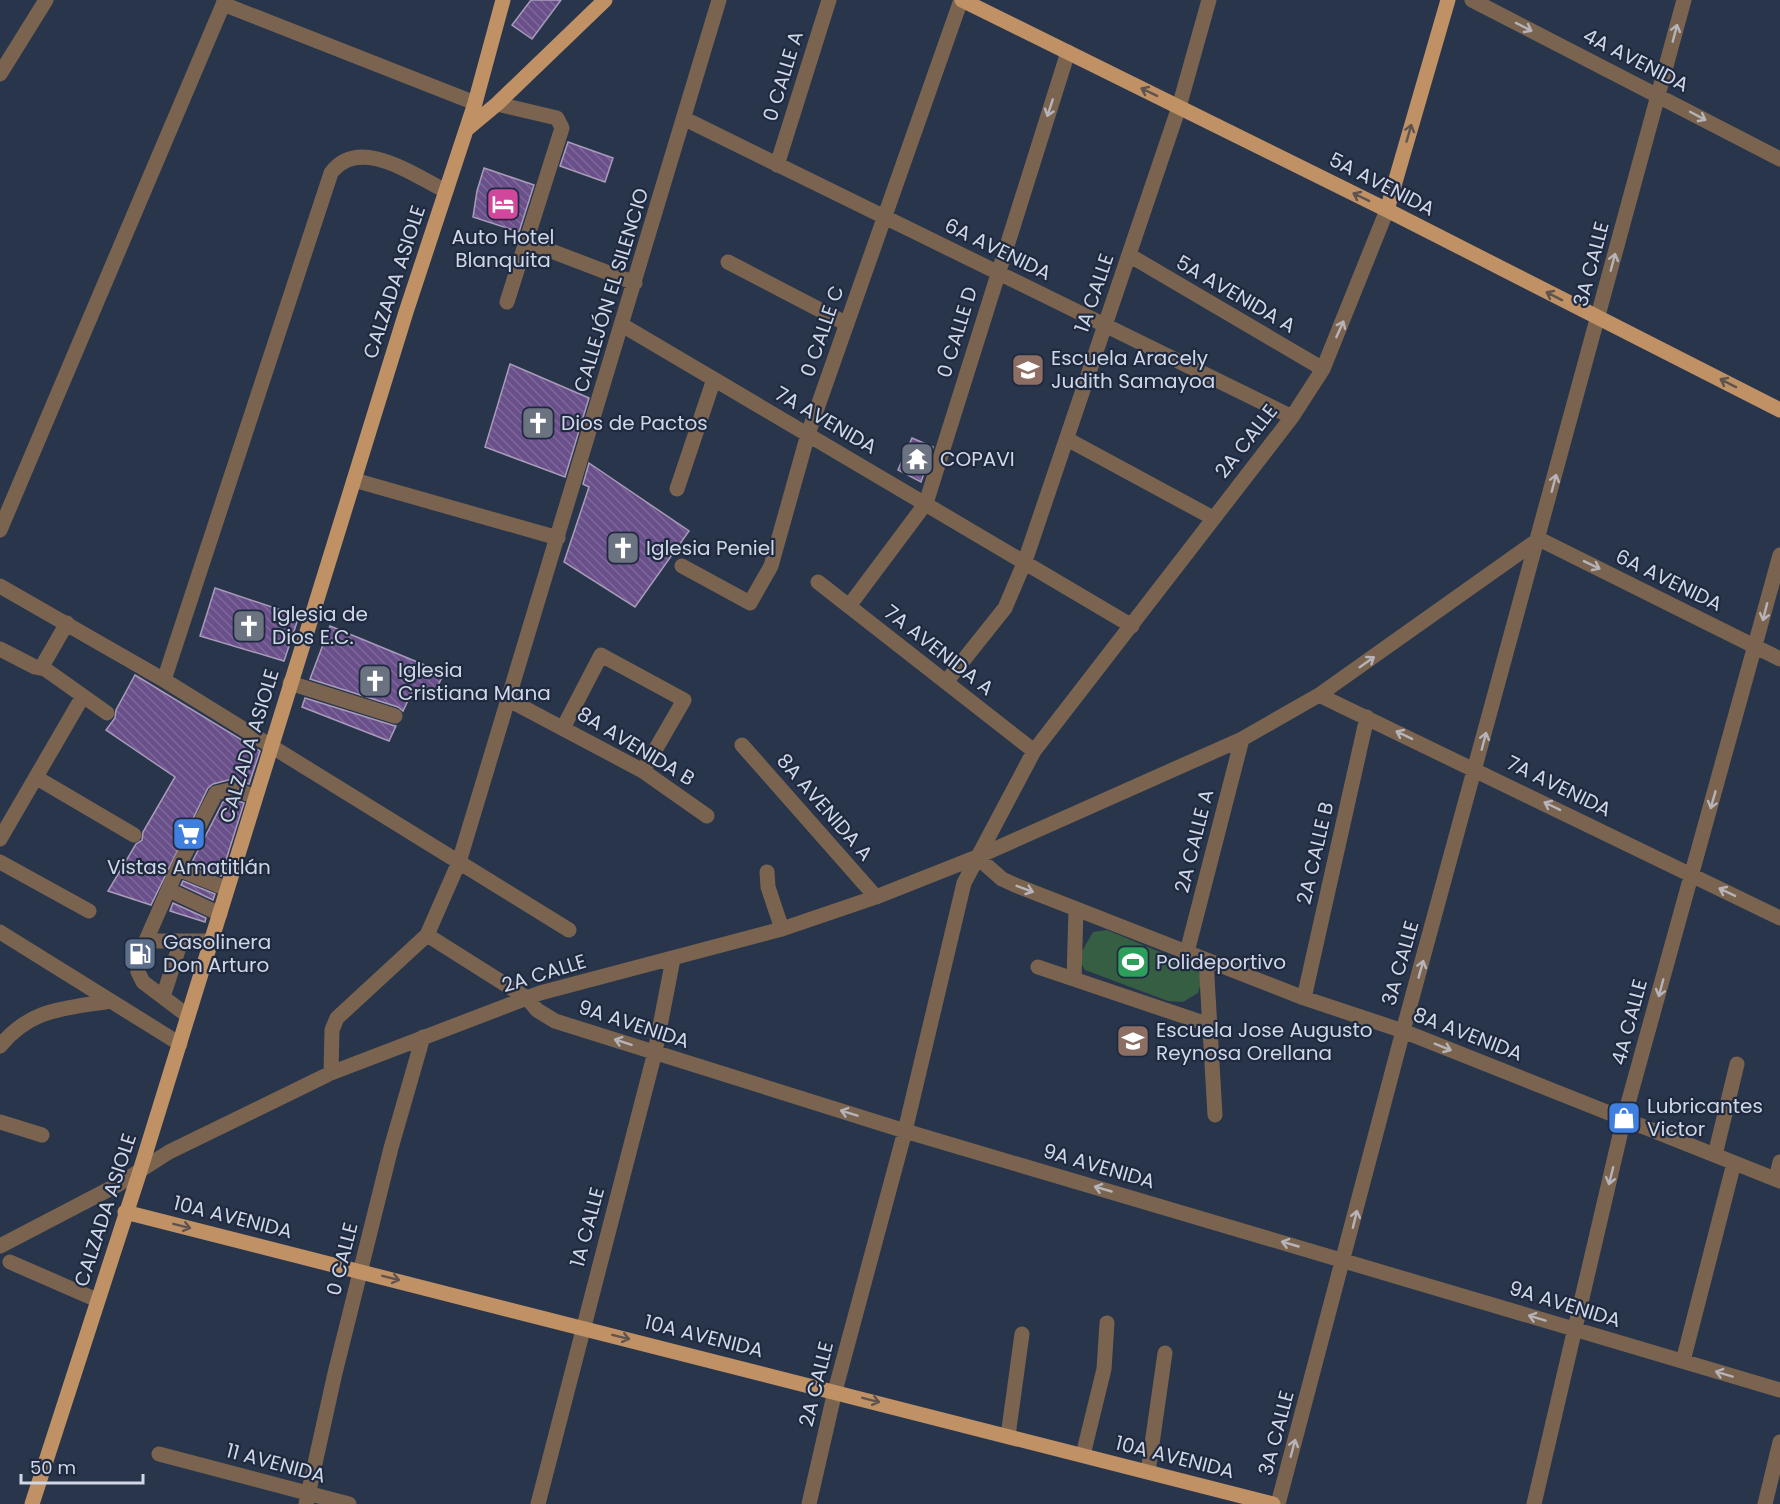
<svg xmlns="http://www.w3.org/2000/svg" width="1780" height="1504" font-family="Poppins,sans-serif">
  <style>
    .pitch { fill: #365e43 }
    .building { fill: url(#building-back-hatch); stroke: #a89cb9; stroke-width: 1.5 }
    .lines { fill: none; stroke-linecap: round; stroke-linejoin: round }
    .minor { stroke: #7a644f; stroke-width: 15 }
    .major { stroke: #bf9165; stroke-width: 15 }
    .oneway { stroke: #b6b4b9 }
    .oneway2 { stroke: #5f534f }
    .labels { text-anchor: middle; stroke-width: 4.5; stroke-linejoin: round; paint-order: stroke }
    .street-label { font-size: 20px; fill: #d0d7e6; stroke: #1f2a40 }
    .poi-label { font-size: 20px; fill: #d0d7e6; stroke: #1f2a40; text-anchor: start }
  </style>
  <defs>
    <pattern id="building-back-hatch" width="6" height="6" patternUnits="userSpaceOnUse" patternTransform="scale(1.5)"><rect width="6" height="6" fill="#6a508a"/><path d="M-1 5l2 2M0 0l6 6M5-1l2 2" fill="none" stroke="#7e689a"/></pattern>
  </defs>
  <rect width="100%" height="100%" fill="#29354b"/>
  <path class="pitch" d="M1107,930L1196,967L1202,979L1198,993L1183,1002L1168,1001L1085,970L1078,958L1093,932Z"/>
  <path class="building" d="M531,0H561L532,39L512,25Z
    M568,142L613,158L605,182L560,166Z
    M484,168L534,185L519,232L473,217L477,191Z
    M510,364L589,398L565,477L485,447Z
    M912,438L933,447L921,482L898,470Z
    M589,463L689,531L635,607L564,562L589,487L583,484Z
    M215,588L299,616L284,661L200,636Z
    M330,626L444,673L432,698L413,690L403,711L398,707L310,679Z
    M135,675L260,751L249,784L232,779L213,784L208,788L151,905L108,891L136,844L142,840L143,832L175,777L106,730L115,718L116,710Z
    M305,698L392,725L396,726L389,741L302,707Z
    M233,799L244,803L221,876L191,864L223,802Z
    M183,881L215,894L213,900L181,885Z
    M173,903L206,918L205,922L170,911Z"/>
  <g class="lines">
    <path class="minor" d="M1472,0L1780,159
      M223,4L475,103
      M0,74L46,0
      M497,104L557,118L562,128L507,302
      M685,119L1292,417
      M777,165L829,0
      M525,241L635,283
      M1129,255L1323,369
      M728,262L847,324
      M622,325L1132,626
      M1067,439L1213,518
      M354,480L558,538
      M677,489L714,379
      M0,530L225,0
      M1539,539L1780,659
      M682,566L750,603L771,566L808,434L961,0
      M818,582L1034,751
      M0,586L164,680L569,930
      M849,606L926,503L1068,52
      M67,623L44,663L45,669L107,713
      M0,649L35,667L45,669
      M164,680L331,173C359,135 413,175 446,191
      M946,682L1005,608L1025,561L1179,107L1209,0
      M290,683L395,716
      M1319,695L1780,918
      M509,700L643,771L707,816
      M563,728L601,655L684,700L643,771
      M742,745L876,897
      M37,778L134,835
      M0,839L83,696
      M977,857L1002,879L1015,885L1304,998L1403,1031L1780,1181
      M0,862L89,911
      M178,869L227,889
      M767,872L768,887L782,929
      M169,890L220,914
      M0,932L180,1044
      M427,935L527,998L537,1010L555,1021L905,1131L1780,1390
      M144,945L180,863L216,793L234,789L255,797
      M1187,952L1242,739
      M1206,960L1215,1115
      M1038,967L1210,1025
      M1074,979L1076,909
      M163,997L181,941
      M1304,998L1367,717
      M188,1016L143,982L138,972L141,949L149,941H211
      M0,1046C31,1008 64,1009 110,1001
      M331,1073L332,1030L337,1018L427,935L459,862L719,0
      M0,1122L42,1135
      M1715,1155L1737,1064
      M1776,1179L1780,1162
      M0,1246L119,1184L169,1152L331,1073L540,993L782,929L876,897L977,857L1242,739L1319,695L1539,539
      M10,1262L97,1300
      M1683,1361L1734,1163
      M1008,1436L1022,1334
      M159,1454L349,1504
      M1083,1455L1104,1369L1107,1323
      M1148,1472L1165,1353
      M306,1504L335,1373L391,1148L423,1037
      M538,1504L655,1052L673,959
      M809,1504L835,1391L905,1131L964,883L1034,751L1292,417L1323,369L1387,210
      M1278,1504L1403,1031L1684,0
      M1534,1504L1624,1118L1780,555
      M1765,1504L1780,1442"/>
    <path class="major" d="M962,0L1387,210L1780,410
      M467,129L497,104L605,0
      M1387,210L1448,0
      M125,1212L1273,1504
      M32,1504L140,1171L406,312L475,103L503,0"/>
  </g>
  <defs><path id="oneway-shaft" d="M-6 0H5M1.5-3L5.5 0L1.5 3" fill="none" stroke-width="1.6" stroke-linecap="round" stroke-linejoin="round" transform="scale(1.5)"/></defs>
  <g class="oneway">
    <use href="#oneway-shaft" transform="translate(1524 27) rotate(27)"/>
    <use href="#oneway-shaft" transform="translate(1675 33) rotate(-75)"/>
    <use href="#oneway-shaft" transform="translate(1050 108) rotate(108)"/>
    <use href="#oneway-shaft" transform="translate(1698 116) rotate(28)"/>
    <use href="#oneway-shaft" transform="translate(1613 262) rotate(-75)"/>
    <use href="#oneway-shaft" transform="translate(1340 329) rotate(-66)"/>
    <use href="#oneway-shaft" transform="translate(1554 483) rotate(-75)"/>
    <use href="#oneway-shaft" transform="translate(1592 565) rotate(26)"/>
    <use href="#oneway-shaft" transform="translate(1765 612) rotate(104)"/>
    <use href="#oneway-shaft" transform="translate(1367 662) rotate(-35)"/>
    <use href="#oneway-shaft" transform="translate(1404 735) rotate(-154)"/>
    <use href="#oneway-shaft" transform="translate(1484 741) rotate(-75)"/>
    <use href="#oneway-shaft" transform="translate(1713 800) rotate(106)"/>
    <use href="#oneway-shaft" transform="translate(1552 806) rotate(-154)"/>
    <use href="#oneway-shaft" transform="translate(1025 889) rotate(21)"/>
    <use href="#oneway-shaft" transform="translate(1727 892) rotate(-154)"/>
    <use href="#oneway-shaft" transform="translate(1421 969) rotate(-74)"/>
    <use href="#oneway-shaft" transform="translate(1661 988) rotate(105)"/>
    <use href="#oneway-shaft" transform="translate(623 1042) rotate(-162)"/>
    <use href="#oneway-shaft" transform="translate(1443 1047) rotate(22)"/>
    <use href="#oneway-shaft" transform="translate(849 1113) rotate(-163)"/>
    <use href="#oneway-shaft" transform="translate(1611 1176) rotate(104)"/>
    <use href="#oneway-shaft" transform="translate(1103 1189) rotate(-164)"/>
    <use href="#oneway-shaft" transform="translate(1355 1219) rotate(-76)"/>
    <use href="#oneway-shaft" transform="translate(1290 1244) rotate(-164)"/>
    <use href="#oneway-shaft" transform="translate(1537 1318) rotate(-163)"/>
    <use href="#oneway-shaft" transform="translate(1724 1374) rotate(-163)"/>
    <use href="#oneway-shaft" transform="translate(1293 1448) rotate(-75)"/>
  </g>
  <g class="oneway2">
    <use href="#oneway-shaft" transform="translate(1149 92) rotate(-154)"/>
    <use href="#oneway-shaft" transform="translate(1409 133) rotate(-74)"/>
    <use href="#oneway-shaft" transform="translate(1361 197) rotate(-154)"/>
    <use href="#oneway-shaft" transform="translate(1554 296) rotate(-153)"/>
    <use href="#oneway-shaft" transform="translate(1728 383) rotate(-153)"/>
    <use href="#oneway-shaft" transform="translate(182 1226) rotate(14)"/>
    <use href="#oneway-shaft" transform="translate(391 1278) rotate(14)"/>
    <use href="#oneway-shaft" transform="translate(621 1337) rotate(14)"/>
    <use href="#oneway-shaft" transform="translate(871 1400) rotate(14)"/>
  </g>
  <defs>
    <symbol id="hotel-square" viewBox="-11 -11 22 22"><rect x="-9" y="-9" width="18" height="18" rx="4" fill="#d1479c" stroke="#1f2a40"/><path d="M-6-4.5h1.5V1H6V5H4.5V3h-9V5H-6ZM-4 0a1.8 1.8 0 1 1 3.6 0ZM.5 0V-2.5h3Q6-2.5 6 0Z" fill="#fff"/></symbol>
    <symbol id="school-square" viewBox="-11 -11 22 22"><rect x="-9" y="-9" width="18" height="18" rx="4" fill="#8d6e63" stroke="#1f2a40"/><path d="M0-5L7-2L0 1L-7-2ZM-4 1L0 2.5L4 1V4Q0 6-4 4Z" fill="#fff"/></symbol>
    <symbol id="church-square" viewBox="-11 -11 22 22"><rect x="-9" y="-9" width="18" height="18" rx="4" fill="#6b7280" stroke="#1f2a40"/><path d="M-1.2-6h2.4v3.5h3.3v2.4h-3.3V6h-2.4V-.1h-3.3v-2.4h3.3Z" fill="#fff"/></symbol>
    <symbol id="temple-square" viewBox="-11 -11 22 22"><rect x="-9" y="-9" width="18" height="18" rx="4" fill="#6b7280" stroke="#1f2a40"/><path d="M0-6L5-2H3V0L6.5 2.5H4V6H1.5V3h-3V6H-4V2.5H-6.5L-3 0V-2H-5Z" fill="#fff"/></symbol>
    <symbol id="supermarket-square" viewBox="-11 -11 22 22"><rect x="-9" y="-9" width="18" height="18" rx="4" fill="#3f7fe0" stroke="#1f2a40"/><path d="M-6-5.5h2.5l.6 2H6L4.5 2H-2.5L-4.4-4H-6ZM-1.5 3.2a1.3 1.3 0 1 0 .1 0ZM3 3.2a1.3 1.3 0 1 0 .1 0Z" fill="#fff"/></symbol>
    <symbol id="fuel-square" viewBox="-11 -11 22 22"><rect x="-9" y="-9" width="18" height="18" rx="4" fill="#5c6f8a" stroke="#1f2a40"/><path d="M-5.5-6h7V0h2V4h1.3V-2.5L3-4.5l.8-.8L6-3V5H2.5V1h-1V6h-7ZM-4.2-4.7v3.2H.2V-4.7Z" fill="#fff"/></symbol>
    <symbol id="stadium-square" viewBox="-11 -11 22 22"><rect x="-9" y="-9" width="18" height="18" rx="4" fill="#2e9e5b" stroke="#1f2a40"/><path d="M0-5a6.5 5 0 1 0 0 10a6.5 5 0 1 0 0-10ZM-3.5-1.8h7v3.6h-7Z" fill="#fff"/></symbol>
    <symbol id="shop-square" viewBox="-11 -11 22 22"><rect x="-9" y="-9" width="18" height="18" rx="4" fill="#3f7fe0" stroke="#1f2a40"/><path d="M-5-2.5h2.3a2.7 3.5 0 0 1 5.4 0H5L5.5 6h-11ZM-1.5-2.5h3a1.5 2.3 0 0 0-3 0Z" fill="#fff"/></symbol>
  </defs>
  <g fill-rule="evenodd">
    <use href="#hotel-square" x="484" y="185" width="38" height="38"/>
    <use href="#school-square" x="1009" y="351" width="38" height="38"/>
    <use href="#church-square" x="519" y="404" width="38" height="38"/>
    <use href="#temple-square" x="898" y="440" width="38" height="38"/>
    <use href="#church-square" x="604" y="529" width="38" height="38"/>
    <use href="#church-square" x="230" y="607" width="38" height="38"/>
    <use href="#church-square" x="356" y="662" width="38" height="38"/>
    <use href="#supermarket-square" x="170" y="815" width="38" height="38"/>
    <use href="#fuel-square" x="121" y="935" width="38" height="38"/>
    <use href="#stadium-square" x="1114" y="943" width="38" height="38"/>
    <use href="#school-square" x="1114" y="1022" width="38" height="38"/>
    <use href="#shop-square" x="1605" y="1099" width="38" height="38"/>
  </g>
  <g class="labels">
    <g class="street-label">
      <text transform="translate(1636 60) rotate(27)" y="7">4A AVENIDA</text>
      <text transform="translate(783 76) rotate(-73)" y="7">0 CALLE A</text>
      <text transform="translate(1382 184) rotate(27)" y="7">5A AVENIDA</text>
      <text transform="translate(998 249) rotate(26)" y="7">6A AVENIDA</text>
      <text transform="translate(1591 264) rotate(-75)" y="7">3A CALLE</text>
      <text transform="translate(394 282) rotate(-72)" y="7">CALZADA ASIOLE</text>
      <text transform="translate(611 290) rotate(-73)" y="7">CALLEJÓN EL SILENCIO</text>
      <text transform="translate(1094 293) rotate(-71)" y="7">1A CALLE</text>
      <text transform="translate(1236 294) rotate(30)" y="7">5A AVENIDA A</text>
      <text transform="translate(822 331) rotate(-71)" y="7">0 CALLE C</text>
      <text transform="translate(957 332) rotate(-73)" y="7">0 CALLE D</text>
      <text transform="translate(826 420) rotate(30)" y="7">7A AVENIDA</text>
      <text transform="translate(1246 441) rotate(-52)" y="7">2A CALLE</text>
      <text transform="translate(1669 580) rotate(26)" y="7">6A AVENIDA</text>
      <text transform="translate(939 650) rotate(38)" y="7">7A AVENIDA A</text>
      <text transform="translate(249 746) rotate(-73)" y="7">CALZADA ASIOLE</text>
      <text transform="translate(636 746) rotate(31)" y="7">8A AVENIDA B</text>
      <text transform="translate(1559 786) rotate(26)" y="7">7A AVENIDA</text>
      <text transform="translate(825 807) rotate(49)" y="7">8A AVENIDA A</text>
      <text transform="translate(1194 841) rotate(-76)" y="7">2A CALLE A</text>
      <text transform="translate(1315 853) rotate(-77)" y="7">2A CALLE B</text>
      <text transform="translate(1400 963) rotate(-74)" y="7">3A CALLE</text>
      <text transform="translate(544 973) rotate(-17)" y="7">2A CALLE</text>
      <text transform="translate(1629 1022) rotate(-75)" y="7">4A CALLE</text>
      <text transform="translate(634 1024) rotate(18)" y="7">9A AVENIDA</text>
      <text transform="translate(1468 1034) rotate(21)" y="7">8A AVENIDA</text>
      <text transform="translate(1099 1166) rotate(16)" y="7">9A AVENIDA</text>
      <text transform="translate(105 1210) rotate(-72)" y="7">CALZADA ASIOLE</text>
      <text transform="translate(233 1217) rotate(14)" y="7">10A AVENIDA</text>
      <text transform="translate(587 1227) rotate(-75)" y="7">1A CALLE</text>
      <text transform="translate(342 1259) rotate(-76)" y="7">0 CALLE</text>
      <text transform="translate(1565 1304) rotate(17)" y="7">9A AVENIDA</text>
      <text transform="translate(704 1336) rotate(14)" y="7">10A AVENIDA</text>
      <text transform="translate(816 1384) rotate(-76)" y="7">2A CALLE</text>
      <text transform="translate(1276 1433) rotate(-75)" y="7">3A CALLE</text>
      <text transform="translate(1175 1457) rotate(14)" y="7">10A AVENIDA</text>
      <text transform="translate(276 1463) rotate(15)" y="7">11 AVENIDA</text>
    </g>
    <g class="poi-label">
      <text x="503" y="244" text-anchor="middle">Auto Hotel<tspan x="503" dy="23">Blanquita</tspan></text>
      <text x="1051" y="365">Escuela Aracely<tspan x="1051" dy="23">Judith Samayoa</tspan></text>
      <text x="561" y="430">Dios de Pactos</text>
      <text x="940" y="466">COPAVI</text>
      <text x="646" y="555">Iglesia Peniel</text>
      <text x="272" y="621">Iglesia de<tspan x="272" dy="23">Dios E.C.</tspan></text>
      <text x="398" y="677">Iglesia<tspan x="398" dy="23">Cristiana Mana</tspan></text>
      <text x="189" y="874" text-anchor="middle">Vistas Amatitlán</text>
      <text x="163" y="949">Gasolinera<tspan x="163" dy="23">Don Arturo</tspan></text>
      <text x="1156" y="969">Polideportivo</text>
      <text x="1156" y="1037">Escuela Jose Augusto<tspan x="1156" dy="23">Reynosa Orellana</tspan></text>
      <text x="1647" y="1113">Lubricantes<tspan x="1647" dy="23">Victor</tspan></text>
    </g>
  </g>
  <path d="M21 1474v9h122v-9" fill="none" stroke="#d0d7e6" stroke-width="3"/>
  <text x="30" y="1474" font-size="18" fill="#d0d7e6" stroke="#1f2a40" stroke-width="4.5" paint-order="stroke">50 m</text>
</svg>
